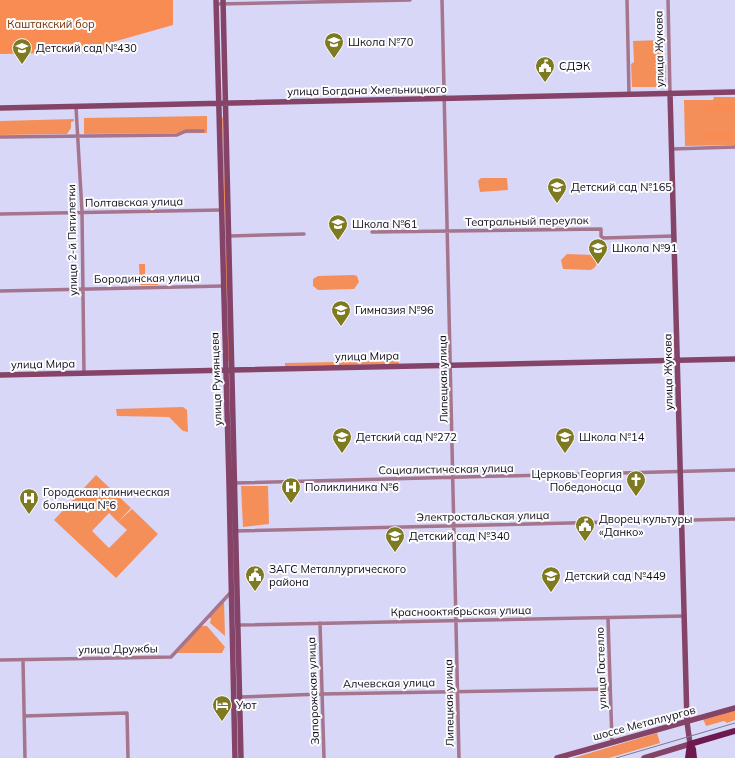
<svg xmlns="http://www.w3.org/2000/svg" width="735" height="758" font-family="Mulish,sans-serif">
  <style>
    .green { fill: #f58f59 }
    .forest { fill: #f98c52 }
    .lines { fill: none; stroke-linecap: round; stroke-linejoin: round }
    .street { stroke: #a4758d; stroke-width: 3.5 }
    .secondary { stroke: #854368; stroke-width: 5.5 }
    .primary { stroke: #6d1a4e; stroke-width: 6 }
    .tram { stroke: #7a7892; stroke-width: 1 }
    .labels { text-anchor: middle; stroke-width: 4; stroke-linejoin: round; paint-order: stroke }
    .park-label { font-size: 11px; fill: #753103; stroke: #fcfcfc }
    .poi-label { font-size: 11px; fill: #0c0a1c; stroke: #fcfcfc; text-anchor: start }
    .street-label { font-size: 11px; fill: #0c0a1c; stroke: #fcfcfc }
  </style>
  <rect width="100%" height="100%" fill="#d8d7f8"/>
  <path class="green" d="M662,40L663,60L666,63V87H632L631,64L634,62L633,41Z
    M714,97H735V145L685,146L684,100H713Z
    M207,116V133L84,134V118Z
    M223,117L230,361H228L222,118Z
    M74,119V121L71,122V128L67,134L0,135V121Z
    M481,178H507L508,190L480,192L478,181Z
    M567,254L594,255C598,261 598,268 590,270L563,269L561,260Z
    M354,275L357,276L359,282L354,289L318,290L313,286V279L318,276Z
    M398,360L399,364L339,365V362Z
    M336,362V365L285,366V363Z
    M183,407L187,410L188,432L183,431L169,417L117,416L116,409Z
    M96,475L131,508L118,522L109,513L92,531L109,548L127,530L118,522L132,509L158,534L116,578L54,520Z
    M241,486H268L269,524L243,527Z
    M224,601L225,636L210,623L211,619L209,616Z
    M200,626H207L225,647L222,653H177Z
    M735,709V720L727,723L724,721L706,726L703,719Z
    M657,733L660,743L609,758H573Z"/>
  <path class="forest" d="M0,0H173V25L113,42L110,52L0,54Z
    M735,104V111H704V105Z
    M704,133H735V139H704Z
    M139,264H145V279L159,281L158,285H140Z"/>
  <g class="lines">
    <path class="street" d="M442,0L459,758
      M627,0L629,94
      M668,0L670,93
      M216,4L410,0
      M76,107L82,212L84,373
      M0,137L177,135L186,131H203
      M672,149L735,147
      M0,214L221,210
      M372,232L601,229V236L603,238L674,236
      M229,236L304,234
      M0,291L223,286
      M234,483L735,470
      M234,531L735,519
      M608,618L612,742
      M320,623L324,758
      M238,625L685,616
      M0,660L171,657L232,591
      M23,660L25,758
      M239,697L322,694L610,689
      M24,716L127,713L128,758"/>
    <path class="secondary" d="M216,0L229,483L235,758
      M223,0L241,758
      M0,108L735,92
      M0,375L735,359
      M557,758L735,708
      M644,758L690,744L687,722L670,93"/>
    <path class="primary" d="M690,744L735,731
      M690,744L693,749L694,758
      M688,758L690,744"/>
    <path class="tram" d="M616,758L735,723"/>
  </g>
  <defs>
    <symbol id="school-pin" viewBox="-11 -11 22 30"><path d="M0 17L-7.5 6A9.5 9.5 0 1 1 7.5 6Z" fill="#7e7a21" stroke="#fcfcfc"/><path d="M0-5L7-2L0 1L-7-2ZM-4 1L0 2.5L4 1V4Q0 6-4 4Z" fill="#fff"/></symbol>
    <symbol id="civic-pin" viewBox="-11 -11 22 30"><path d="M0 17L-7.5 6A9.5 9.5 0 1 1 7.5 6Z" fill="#7e7a21" stroke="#fcfcfc"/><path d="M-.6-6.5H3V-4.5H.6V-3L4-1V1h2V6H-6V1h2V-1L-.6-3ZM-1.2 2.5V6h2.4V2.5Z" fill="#fff"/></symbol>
    <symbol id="church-pin" viewBox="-11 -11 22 30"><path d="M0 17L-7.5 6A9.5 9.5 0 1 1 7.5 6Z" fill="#7e7a21" stroke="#fcfcfc"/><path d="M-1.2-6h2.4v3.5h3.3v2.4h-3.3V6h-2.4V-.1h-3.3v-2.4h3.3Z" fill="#fff"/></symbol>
    <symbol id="hospital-pin" viewBox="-11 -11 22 30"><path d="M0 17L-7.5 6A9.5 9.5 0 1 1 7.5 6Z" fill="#7e7a21" stroke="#fcfcfc"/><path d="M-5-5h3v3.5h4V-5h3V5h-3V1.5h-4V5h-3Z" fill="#fff"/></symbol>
    <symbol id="hotel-pin" viewBox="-11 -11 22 30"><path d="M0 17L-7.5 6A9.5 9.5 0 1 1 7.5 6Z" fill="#7e7a21" stroke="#fcfcfc"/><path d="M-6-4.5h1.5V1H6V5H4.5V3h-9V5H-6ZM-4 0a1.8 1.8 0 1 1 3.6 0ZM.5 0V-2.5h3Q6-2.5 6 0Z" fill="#fff"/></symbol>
  </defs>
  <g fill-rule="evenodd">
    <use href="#school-pin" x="323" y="31" width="22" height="30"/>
    <use href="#school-pin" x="11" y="37" width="22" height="30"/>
    <use href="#civic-pin" x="534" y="55" width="22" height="30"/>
    <use href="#school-pin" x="546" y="176" width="22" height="30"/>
    <use href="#school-pin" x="327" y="213" width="22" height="30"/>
    <use href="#school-pin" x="587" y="237" width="22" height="30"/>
    <use href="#school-pin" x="330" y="299" width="22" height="30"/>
    <use href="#school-pin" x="331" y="426" width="22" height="30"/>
    <use href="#school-pin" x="554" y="426" width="22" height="30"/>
    <use href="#church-pin" x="625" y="469" width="22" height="30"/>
    <use href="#hospital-pin" x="280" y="476" width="22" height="30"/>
    <use href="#hospital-pin" x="18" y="487" width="22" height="30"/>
    <use href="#civic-pin" x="574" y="514" width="22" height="30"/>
    <use href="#school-pin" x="384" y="525" width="22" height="30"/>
    <use href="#civic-pin" x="244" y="564" width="22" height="30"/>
    <use href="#school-pin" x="540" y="565" width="22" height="30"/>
    <use href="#hotel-pin" x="211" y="694" width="22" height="30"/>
  </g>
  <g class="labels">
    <g class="park-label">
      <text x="51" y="28">Каштакский бор</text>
    </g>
    <g class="poi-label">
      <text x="348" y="46">Школа №70</text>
      <text x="36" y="52">Детский сад №430</text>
      <text x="559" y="70">СДЭК</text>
      <text x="571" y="191">Детский сад №165</text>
      <text x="352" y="228">Школа №61</text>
      <text x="612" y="252">Школа №91</text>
      <text x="355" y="314">Гимназия №96</text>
      <text x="356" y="441">Детский сад №272</text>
      <text x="579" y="441">Школа №14</text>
      <text x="622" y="478" text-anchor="end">Церковь Георгия<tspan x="622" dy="13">Победоносца</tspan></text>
      <text x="305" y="491">Поликлиника №6</text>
      <text x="43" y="496">Городская клиническая<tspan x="43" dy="13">больница №6</tspan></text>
      <text x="599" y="523">Дворец культуры<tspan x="599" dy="13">«Данко»</tspan></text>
      <text x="409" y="540">Детский сад №340</text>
      <text x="269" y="573">ЗАГС Металлургического<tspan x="269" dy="13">района</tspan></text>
      <text x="565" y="580">Детский сад №449</text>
      <text x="236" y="709">Уют</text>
    </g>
    <g class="street-label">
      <text transform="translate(659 49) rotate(-91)" y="4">улица Жукова</text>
      <text transform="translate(367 90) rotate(-1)" y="4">улица Богдана Хмельницкого</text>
      <text transform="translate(134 202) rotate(-1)" y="4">Полтавская улица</text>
      <text transform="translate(527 221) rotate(-1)" y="4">Театральный переулок</text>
      <text transform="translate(72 240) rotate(-91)" y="4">улица 2-й Пятилетки</text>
      <text transform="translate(147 278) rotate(-1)" y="4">Бородинская улица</text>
      <text transform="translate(367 356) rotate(-1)" y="4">улица Мира</text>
      <text transform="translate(43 364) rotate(-1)" y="4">улица Мира</text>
      <text transform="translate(668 372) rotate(-91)" y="4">улица Жукова</text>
      <text transform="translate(216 379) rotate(-92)" y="4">улица Румянцева</text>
      <text transform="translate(443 379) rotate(-91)" y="4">Липецкая улица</text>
      <text transform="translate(446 469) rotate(-1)" y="4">Социалистическая улица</text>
      <text transform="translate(483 516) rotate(-1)" y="4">Электростальская улица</text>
      <text transform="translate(461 611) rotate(-1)" y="4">Краснооктябрьская улица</text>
      <text transform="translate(118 649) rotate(-1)" y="4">улица Дружбы</text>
      <text transform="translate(601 668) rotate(-92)" y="4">улица Гастелло</text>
      <text transform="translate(389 683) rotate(-1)" y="4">Алчевская улица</text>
      <text transform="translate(313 691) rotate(-92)" y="4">Запорожская улица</text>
      <text transform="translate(449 703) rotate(-91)" y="4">Липецкая улица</text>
      <text transform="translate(644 723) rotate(-15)" y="4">шоссе Металлургов</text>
    </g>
  </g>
</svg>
